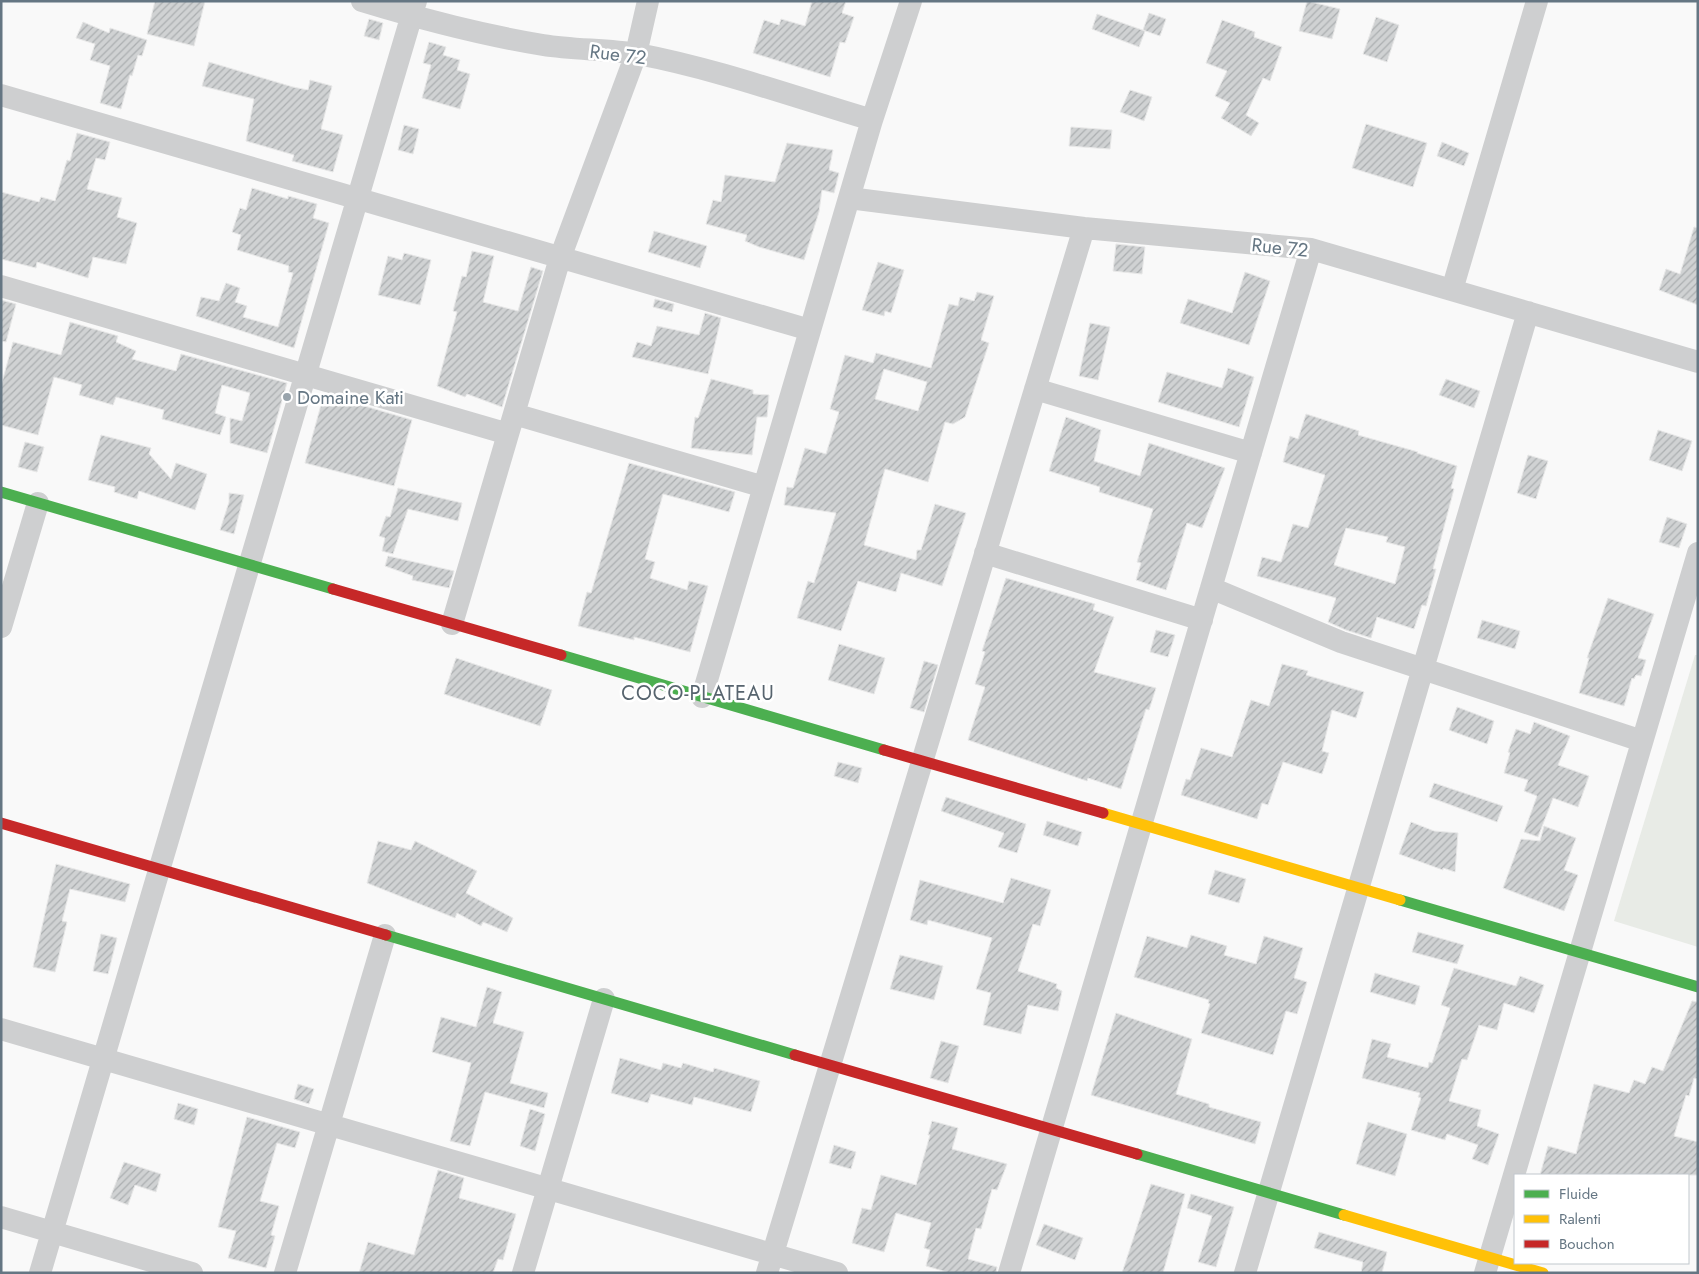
<svg xmlns="http://www.w3.org/2000/svg" width="1699" height="1274" font-family="Jost,sans-serif">
  <style>
    .green { fill: #e8ebe6 }
    .building { fill: url(#building-hatch); stroke: #e8e8e8; fill-rule: evenodd }
    .lines { fill: none; stroke-linecap: round; stroke-linejoin: round }
    .street { stroke: #cecfd0; stroke-width: 22 }
    .fast { stroke: #4caf50; stroke-width: 11 }
    .slow { stroke: #ffc107; stroke-width: 11 }
    .jam { stroke: #c62828; stroke-width: 11 }
    .poi-dot { fill: #99a4ac; stroke: #fff; stroke-width: 2 }
    .labels { text-anchor: middle; stroke-width: 5; stroke-linejoin: round; paint-order: stroke }
    .street-label { font-size: 19px; fill: #657683; stroke: #fff }
    .poi-label { font-size: 19px; fill: #657683; stroke: #fff; text-anchor: start }
    .neighbourhood-label { font-size: 20px; letter-spacing: 1px; fill: #57646e; stroke: #fff }
  </style>
  <defs>
    <pattern id="building-hatch" width="6" height="6" patternUnits="userSpaceOnUse" patternTransform="scale(1.25)"><rect width="6" height="6" fill="#d0d2d3"/><path d="M-1 1l2-2M0 6l6-6M5 7l2-2" fill="none" stroke="#acafb1"/></pattern>
  </defs>
  <rect width="100%" height="100%" fill="#f9f9f9"/>
  <path class="green" d="M1695,655H1698V947L1614,921Z"/>
  <path class="building" d="M155,1H205L194,46L147,34Z
    M812,1H846L842,13L854,17L845,43L840,42L830,77L753,53L764,20L779,25L781,19L805,26Z
    M1307,1L1340,9L1332,39L1299,31Z
    M1149,13L1166,19L1160,36L1143,30Z
    M1097,14L1145,31L1139,47L1092,29Z
    M1376,17L1399,25L1387,62L1363,54Z
    M369,19L383,23L379,40L364,36Z
    M1222,20L1255,32L1254,37L1282,47L1270,81L1263,78L1246,115L1259,123L1251,136L1221,118L1230,103L1215,96L1227,71L1206,63Z
    M83,22L109,33L110,28L147,40L142,56L138,55L132,76L130,75L121,109L100,103L110,66L90,60L95,44L76,38Z
    M429,42L446,47L443,55L460,60L457,70L470,74L460,109L422,98L431,65L423,63Z
    M209,62L293,87L308,90L310,80L332,86L321,129L343,135L333,172L292,161L294,155L246,141L254,99L202,86Z
    M1130,90L1152,97L1144,121L1120,112Z
    M1366,124L1427,143L1413,187L1352,168Z
    M404,125L419,129L413,154L398,150Z
    M1071,127L1112,130L1110,149L1069,146Z
    M77,133L110,142L105,160L96,158L87,189L122,198L117,217L137,223L126,264L93,257L88,278L37,262L36,268L1,259V192L39,202L41,197L55,201L67,160L70,161Z
    M1442,142L1469,153L1464,166L1437,156Z
    M787,143L833,150L829,170L839,173L834,193L822,190L819,212L804,260L759,247L745,241L747,235L706,224L713,200L721,202L725,175L775,182Z
    M252,188L288,199V196L317,204L313,218L329,223L294,348L196,316L201,297L219,301L226,283L240,288L235,302L247,306L243,317L278,327L293,273L288,272L289,266L237,250L241,235L232,232L240,208L246,210Z
    M1694,227L1698,228V305L1659,290L1666,269L1680,274Z
    M654,231L707,246L700,268L648,252Z
    M1116,244L1145,247L1142,274L1113,271Z
    M472,251L494,256L483,302L518,311L531,267L543,271L502,407L467,394L465,397L437,386L457,312L453,311L462,276L466,277Z
    M404,253L431,260L420,305L378,295L388,256L402,260Z
    M878,262L904,270L891,313L885,311L884,316L862,310Z
    M1245,272L1270,281L1249,345L1180,323L1188,299L1232,313Z
    M977,292L994,296L981,340L989,343L965,417L953,424L945,422L928,482L885,469L864,545L916,560L917,550H921L935,504L966,513L942,586L901,573L896,592L858,581L841,631L797,618L808,581L814,583L836,513L784,505L787,487L793,488L805,448L826,454L839,412L830,409L845,355L873,363L876,353L931,368L949,304L958,306L960,297L974,301ZM884,369L927,382L918,411L875,399Z
    M655,299L674,304L672,312L653,307Z
    M1,300L16,304L6,342L1,341Z
    M705,313L721,318L708,374L632,357L637,342L651,346L657,326L699,335Z
    M70,322L118,336L116,342L136,351L132,359L176,371L181,354L287,383L267,453L230,443V418L242,421L250,393L222,385L215,413L226,417L220,435L162,419L164,410L116,397L113,405L79,395L82,385L54,377L38,435L1,425V386L13,342L61,355Z
    M1090,323L1110,327L1098,380L1079,376Z
    M1228,368L1254,377L1239,427L1158,402L1167,372L1222,388Z
    M711,379L753,390V394L769,395L767,417H757L752,455L691,448L695,417L698,418Z
    M1446,379L1480,391L1474,408L1439,395Z
    M324,394L412,420L394,486L305,463Z
    M1306,414L1359,431L1358,435L1418,452L1417,453L1457,466L1451,488L1454,489L1433,569H1436L1426,606L1422,605L1414,629L1377,617L1371,638L1346,630L1328,622L1336,598L1257,576L1262,557L1281,562L1293,524L1308,528L1325,475L1283,462L1290,436L1298,439ZM1346,528L1388,537L1386,542L1405,547L1395,584L1334,565Z
    M1066,417L1101,430L1094,461L1140,476L1149,443L1225,468L1202,528L1187,523L1166,590L1136,580L1141,563L1137,562L1153,509L1099,492L1100,487L1049,471Z
    M1658,430L1692,441L1682,471L1649,460Z
    M101,435L151,448L149,454L171,479L176,463L207,474L195,510L139,491L137,499L114,492L115,487L88,480Z
    M25,442L44,447L37,472L18,467Z
    M1528,455L1548,461L1536,499L1517,493Z
    M629,463L735,492L729,512L663,494L645,559L655,562L650,578L687,590L689,581L708,586L690,652L634,637V640L578,626L587,592L591,593Z
    M398,488L462,503L458,521L408,509L393,554L382,551L385,538L379,536L386,516L390,517Z
    M229,493L244,495L234,534L220,530L229,502Z
    M1667,517L1687,524L1679,548L1659,542Z
    M388,556L454,571L449,588L412,580L413,576L385,566Z
    M1006,578L1095,604L1093,610L1114,617L1094,672L1156,688L1149,710L1146,709L1121,789L1088,778L1087,781L968,740L985,687L975,684L985,652L982,651Z
    M1608,598L1654,614L1638,658L1646,660L1641,676L1636,675L1634,679L1632,678L1624,706L1579,693L1589,658H1587Z
    M1482,620L1520,631L1515,649L1477,638Z
    M1156,630L1175,635L1168,657L1150,652Z
    M839,644L885,658L874,694L828,680Z
    M456,658L552,690L540,726L444,694Z
    M924,661L938,665L924,712L910,708Z
    M1282,664L1308,671L1306,675L1364,692L1356,718L1332,710L1322,751L1329,753L1322,774L1283,762L1268,805L1262,803L1257,819L1181,795L1186,779L1190,780L1201,748L1232,757L1251,700L1269,706Z
    M1457,707L1494,721L1487,744L1449,730Z
    M1534,722L1570,736L1558,765L1589,776L1578,807L1553,798L1538,837L1524,832L1537,796L1524,791L1528,780L1504,773L1510,753L1508,752L1516,729L1530,734Z
    M838,762L862,768L858,783L834,776Z
    M1434,783L1503,806L1497,822L1429,797Z
    M946,797L1026,824L1017,853L998,847L1004,833L941,811Z
    M1047,821L1082,832L1078,846L1043,835Z
    M1411,822L1434,831L1458,833L1455,872L1443,868V870L1399,854Z
    M1544,826L1576,838L1564,870L1578,875L1564,911L1503,888L1521,839L1540,841Z
    M378,841L411,850L415,841L477,871L466,893L513,918L507,932L483,922L481,926L457,913L455,918L367,883Z
    M56,864L130,884L125,902L70,889L62,921L67,922L55,972L33,967Z
    M1215,870L1246,879L1239,903L1208,894Z
    M1011,878L1051,890L1040,926L1033,924L1018,971L1057,984L1056,988L1062,991L1058,1011L1028,1005L1021,1034L983,1025L991,993L976,989L992,938L928,920L927,925L910,920L920,880L1003,903Z
    M1418,932L1464,945L1457,964L1412,952Z
    M101,934L117,938L108,974L93,971Z
    M1191,935L1227,946L1224,955L1256,964L1264,936L1303,948L1294,978L1307,982L1297,1014L1286,1011L1273,1055L1201,1033L1210,1004L1208,1003L1209,1000L1134,977L1147,936L1187,948Z
    M900,955L943,966L934,1000L890,989Z
    M1454,968L1516,986L1520,976L1544,985L1534,1013L1504,1003L1497,1030L1479,1025L1467,1060L1462,1059L1449,1101L1481,1110L1477,1126L1499,1134L1488,1165L1472,1159L1478,1145L1447,1134L1445,1140L1411,1130L1421,1098L1418,1097L1420,1093L1362,1078L1372,1039L1391,1044L1387,1057L1428,1068L1429,1062L1432,1063L1450,1008L1441,1005Z
    M1375,973L1420,986L1415,1005L1370,992Z
    M487,987L502,992L493,1023L524,1032L510,1083L548,1093L544,1108L485,1092L470,1146L450,1141L471,1063L432,1052L441,1017L476,1027Z
    M1692,1001L1698,1002V1079L1694,1078L1689,1096L1686,1095L1674,1136L1698,1142V1175H1540L1548,1146L1576,1154L1594,1084L1629,1093L1634,1080L1645,1084L1652,1067L1663,1071Z
    M1116,1013L1192,1039L1176,1094L1209,1104V1107L1261,1122L1255,1144L1091,1095Z
    M941,1041L959,1046L948,1083L930,1078Z
    M620,1058L661,1070L663,1063L681,1068L683,1063L713,1072L714,1068L760,1081L751,1112L694,1097L692,1105L651,1094L648,1103L611,1093Z
    M298,1084L314,1089L309,1104L294,1099Z
    M178,1103L198,1109L194,1125L174,1119Z
    M530,1109L545,1114L535,1151L520,1146Z
    M247,1117L300,1132L295,1148L277,1143L260,1201L279,1206L271,1235L275,1236L266,1268L228,1258L236,1231L218,1227Z
    M932,1121L958,1128L952,1149L1007,1164L997,1190L992,1189L981,1229L976,1228L968,1259L997,1267L996,1273H950L926,1266L930,1250L924,1248L931,1223L896,1213L884,1252L852,1243L862,1208L871,1210L881,1175L916,1185L930,1135H928Z
    M1368,1122L1407,1134L1395,1176L1356,1164Z
    M834,1145L856,1152L851,1169L829,1163Z
    M124,1162L161,1174L156,1192L135,1185L128,1205L110,1198Z
    M438,1170L464,1178L459,1198L516,1214L503,1260L498,1259L493,1273H359L368,1242L414,1255Z
    M1151,1184L1185,1194L1163,1273H1122Z
    M1191,1194L1234,1207L1216,1267L1198,1262L1212,1216L1187,1208Z
    M1044,1224L1083,1238L1075,1260L1036,1245Z
    M1319,1232L1387,1252L1382,1273H1361L1363,1262L1314,1248Z"/>
  <g class="lines">
    <path class="street" d="M362,1C421,19 482,35 543,45C574,50 606,49 638,54C717,69 794,97 872,120
      M1,95L810,330
      M849,198L1084,228L1311,249L1698,362
      M1,286L508,434
      M1452,290L1537,1
      M1035,389L1251,453
      M514,414L764,487
      M985,553L1202,620
      M1211,588L1341,642L1642,741
      M452,624L560,258L636,54L648,1
      M1,627L38,503
      M702,697L872,120L911,1
      M1,1029L837,1273
      M1,1217L192,1273
      M40,1273L416,1
      M285,1273L385,935
      M523,1273L604,999
      M767,1273L1084,228
      M1009,1273L1311,249
      M1245,1273L1528,312
      M1485,1273L1698,553"/>
    <path class="fast" d="M1,492L333,589
      M561,655L884,750
      M1400,900L1698,987
      M386,935L795,1055
      M1137,1154L1344,1215"/>
    <path class="slow" d="M1103,813L1400,900
      M1344,1215L1543,1273"/>
    <path class="jam" d="M333,589L561,655
      M884,750L1103,813
      M1,823L386,935
      M795,1055L1137,1154"/>
  </g>
  <circle class="poi-dot" cx="287" cy="397" r="5"/>
  <g class="labels">
    <g class="street-label">
      <text transform="translate(618 54) rotate(7)" y="7">Rue 72</text>
      <text transform="translate(1280 247) rotate(6)" y="7">Rue 72</text>
    </g>
    <g class="poi-label">
      <text x="297" y="404">Domaine Kati</text>
    </g>
    <g class="neighbourhood-label">
      <text x="698" y="700">COCO-PLATEAU</text>
    </g>
  </g>
  <rect width="1699" height="1274" fill="none" stroke="#657683" stroke-width="5"/>
  <rect x="1514" y="1174" width="175" height="90" fill="#ffffff" stroke="#c1c8cd"/>
  <rect x="1524" y="1190" width="25" height="8" fill="#4caf50" stroke="#c1c8cd"/>
  <text x="1559" y="1199" font-size="15" fill="#657683">Fluide</text>
  <rect x="1524" y="1215" width="25" height="8" fill="#ffc107" stroke="#c1c8cd"/>
  <text x="1559" y="1224" font-size="15" fill="#657683">Ralenti</text>
  <rect x="1524" y="1240" width="25" height="8" fill="#c62828" stroke="#c1c8cd"/>
  <text x="1559" y="1249" font-size="15" fill="#657683">Bouchon</text>
</svg>
